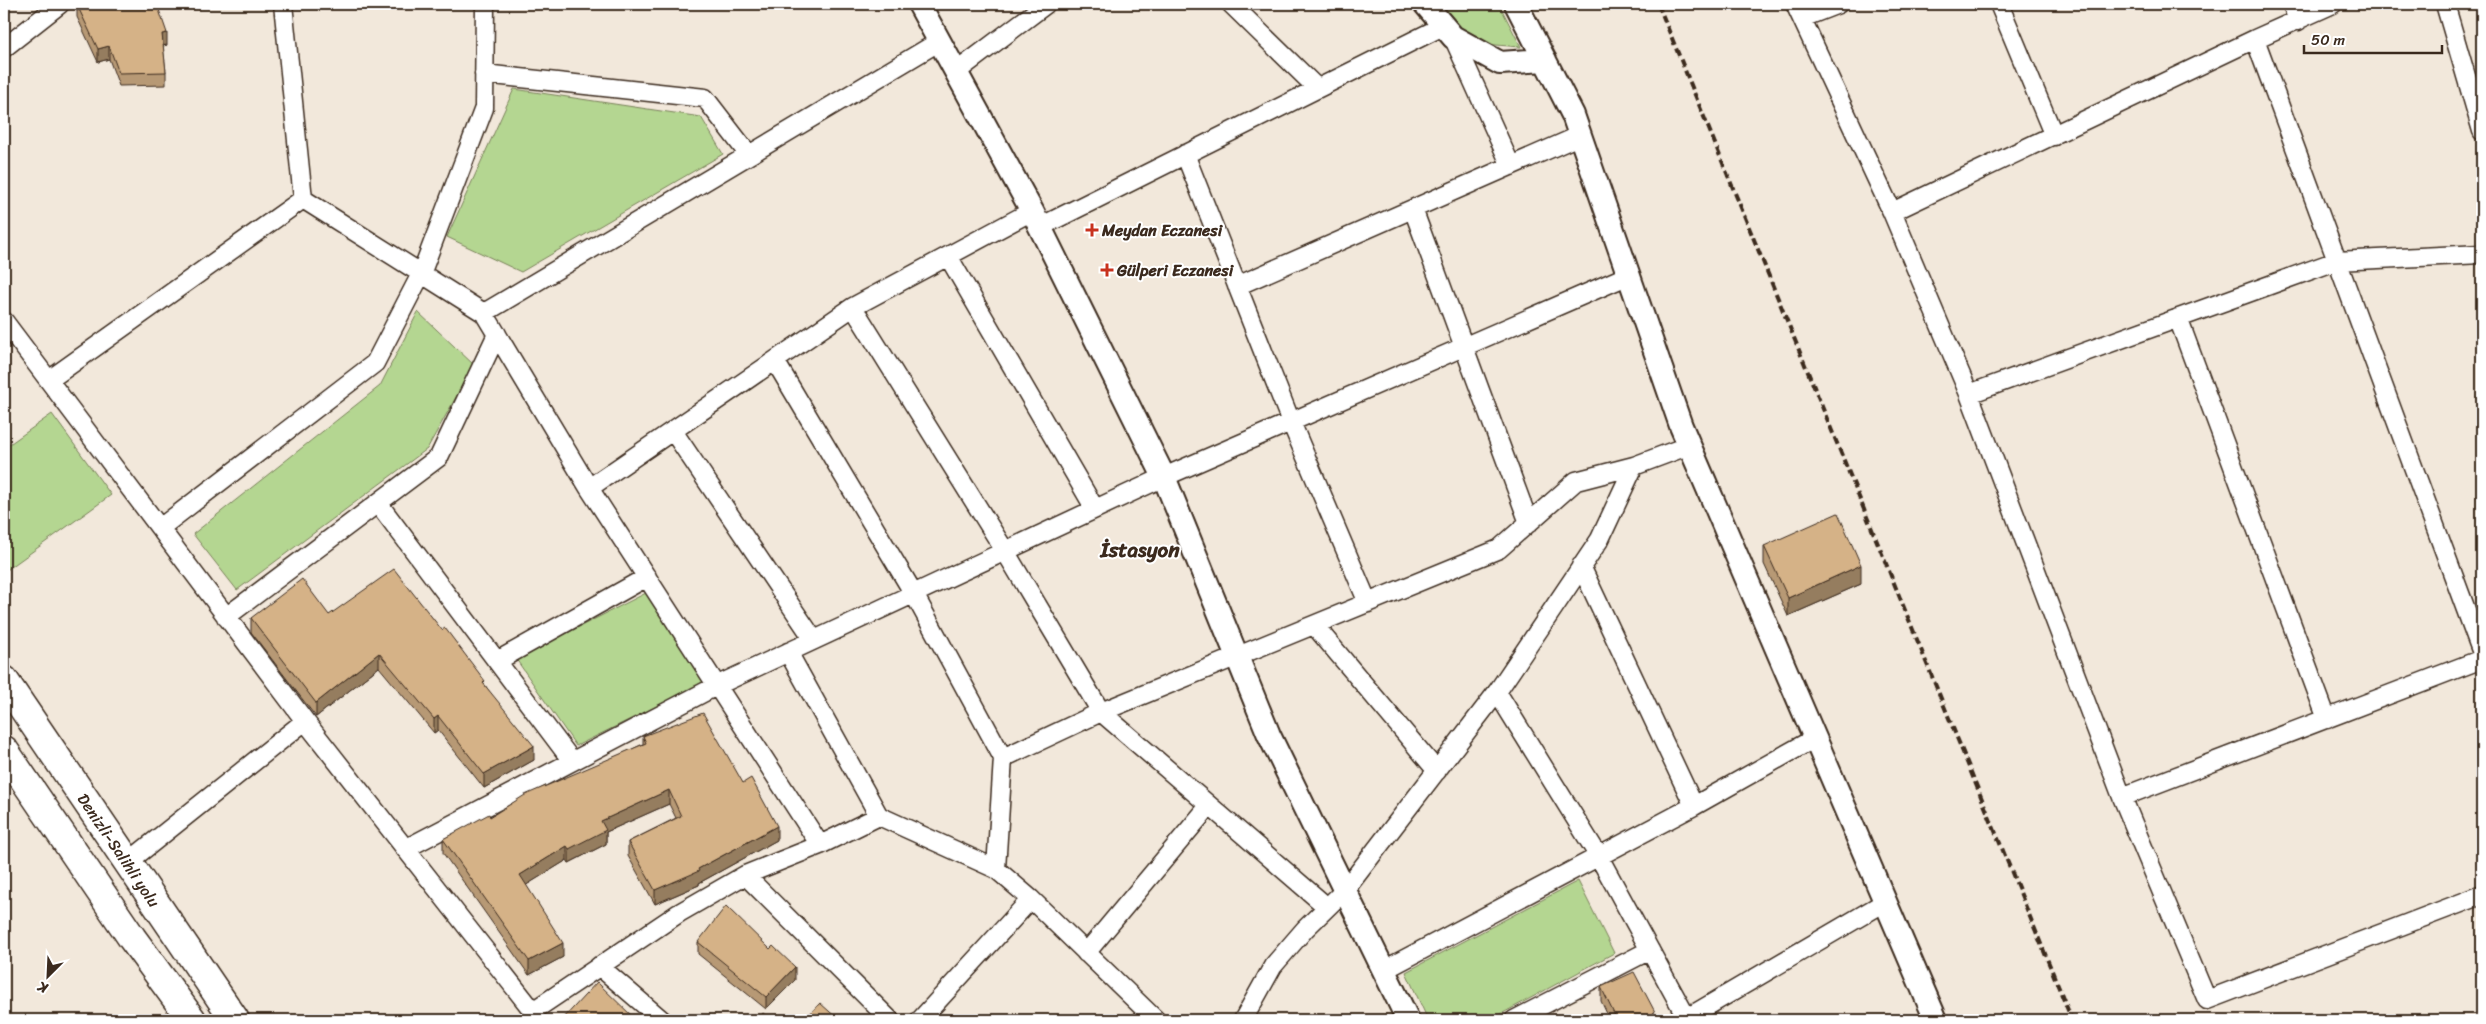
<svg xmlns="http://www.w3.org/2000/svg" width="2486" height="1024" font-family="Sriracha,sans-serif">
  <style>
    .green { fill: #b4d691; stroke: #788058 }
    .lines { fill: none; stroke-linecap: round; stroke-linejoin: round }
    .minor-casing { stroke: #3b2a1e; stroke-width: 21 }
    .tertiary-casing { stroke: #3b2a1e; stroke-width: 26 }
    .trunk-casing { stroke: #3b2a1e; stroke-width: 31 }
    .minor { stroke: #fff; stroke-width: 18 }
    .tertiary { stroke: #fff; stroke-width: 22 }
    .trunk { stroke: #fff; stroke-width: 28 }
    .rail { stroke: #3b2a1e; stroke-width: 4; stroke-dasharray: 8 4; stroke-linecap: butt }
    .wall { fill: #b79974; stroke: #3b2a1e }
    .shaded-wall { fill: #957d5e; stroke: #3b2a1e }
    .building { fill: #d5b287; stroke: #3b2a1e }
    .poi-dot { fill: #c8321e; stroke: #fff; stroke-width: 2 }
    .labels { text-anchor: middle; stroke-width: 4; stroke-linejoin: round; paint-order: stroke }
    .poi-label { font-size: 16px; font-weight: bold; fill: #3b2a1e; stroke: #fff; text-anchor: start }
    .street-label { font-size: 16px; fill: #3b2a1e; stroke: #fff }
    .district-label { font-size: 21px; font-weight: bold; fill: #3b2a1e; stroke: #fff }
  </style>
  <rect width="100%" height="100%" fill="#f2e8db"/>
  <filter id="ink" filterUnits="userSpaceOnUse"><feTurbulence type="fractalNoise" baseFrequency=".02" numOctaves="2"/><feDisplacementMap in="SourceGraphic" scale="10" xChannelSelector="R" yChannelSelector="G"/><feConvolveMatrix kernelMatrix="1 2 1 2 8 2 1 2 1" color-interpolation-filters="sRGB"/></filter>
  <g filter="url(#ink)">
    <path class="green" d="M1437,4H1499L1521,47L1484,44L1467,33Z
      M514,89L701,117L723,154L521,272L447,237Z
      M418,312L474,365L427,449L237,590L193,534L380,386Z
      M52,414L111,495L4,572V448Z
      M646,593L704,683L576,746L516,659Z
      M1578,881L1614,953L1490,1020H1428L1406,972Z"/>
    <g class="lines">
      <defs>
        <path id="minor" d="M1231,4L1317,88
          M1795,4L1892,212L1969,394L2122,797L2207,1000L2482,895
          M1999,4L2054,136
          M2292,4L2298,21
          M2445,4L2482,131
          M1802,18L1838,4
          M1453,37L1511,166
          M2255,39L2482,653
          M4,48L60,4
          M956,72L1046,4
          M484,74L705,98L749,155
          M1185,154L1291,422L1368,603
          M303,199L484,313
          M1413,209L1529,523
          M1892,212L2255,39L2333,4
          M1040,227L1443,26
          M948,256L1095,509
          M1237,286L1581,135
          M853,307L1005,551L1101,712L1327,907
          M2178,318L2327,719
          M4,321L305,721L533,1011L679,913L745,875L820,845L879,816L996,869L1003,758L1101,712L1499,549L1576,481L1634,466L1690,445
          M775,361L914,594L1003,758
          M49,380L303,199L283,4
          M1969,394L2336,261L2482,254
          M673,431L814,640
          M589,488L484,313L940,41
          M378,503L572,761
          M160,528L375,363L421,274L484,108L485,4
          M226,617L439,457L497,334
          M1314,625L1437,771
          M788,652L879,816
          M497,661L647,577
          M1497,692L1598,855L1688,1020
          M2122,797L2482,659
          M1694,806L1815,738
          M820,845L589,488L853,307L1032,211
          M405,849L718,685L1164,477L1629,275
          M127,863L305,721
          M996,869L1031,899L1156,1020
          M745,875L890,1020
          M1086,953L1209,806
          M599,966L662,1020
          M1384,970L1694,806L1581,566
          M1687,1018L1885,902
          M920,1020L1031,899
          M1243,1020L1273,966L1305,929L1345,890L1497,692L1600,539L1634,466
          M1514,1020L1650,950"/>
        <path id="tertiary" d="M919,4L1032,211L1164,477L1269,735L1408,1020
          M1425,4L1453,37L1500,63L1545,60
          M1516,4L1573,115L1681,426L1936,1020"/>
        <path id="trunk" d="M4,680L235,1020
          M4,750L132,938L192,1020"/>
      </defs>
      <use href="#minor" class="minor-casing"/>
      <use href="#tertiary" class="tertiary-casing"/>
      <use href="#trunk" class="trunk-casing"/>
      <use href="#minor" class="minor"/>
      <use href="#tertiary" class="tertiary"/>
      <use href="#trunk" class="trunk"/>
      <path class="rail" d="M1658,4L2072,1020"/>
    </g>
    <path class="wall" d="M77,5L167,45L163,46L166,72V85L119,86L109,59L98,62L77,17Z
      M1764,546L1861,584L1788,616L1764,564Z
      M329,615L442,630L485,685L534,760L484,788L438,730L434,733L379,667L316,717L251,632V618Z
      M643,736L743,783L777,840L699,883V885L655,904L628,856V842L676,818L669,804L606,832V844L569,863L567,860L526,885L563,957L529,975L443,853V839L490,817L643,744Z
      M698,942L770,949L795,980L766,1009L698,954Z
      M1601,987L1655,1016L1658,1020H1610L1601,1001Z"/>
    <path class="shaded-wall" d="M167,33V45L162,46V34Z
      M109,46V59L98,62V49Z
      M1861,565V584L1788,616V598Z
      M379,653V667L316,717V703Z
      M438,716V730L434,733V719Z
      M534,746V760L484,788V774Z
      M669,790V804L606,832V844L569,863V849L601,821Z
      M777,826V840L699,883V885L655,904V890L698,869Z
      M567,846V860L520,889V875Z
      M563,943V957L529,975V961Z
      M795,967V980L766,1009V997Z"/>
    <path class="building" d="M81,4H157L167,33L162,34L166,72L119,73L109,46L98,49L77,5Z
      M1838,513L1861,565L1788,598L1764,546Z
      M394,569L442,630L445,628L485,681L483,683L534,746L484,774L438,716L434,719L379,653L316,703L251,618L302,579L329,615Z
      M703,713L743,783L751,778L777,826L698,869L699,871L655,890L628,842L681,816L669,790L601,821L606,830L569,849L567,846L520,875L563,943L529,961L443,839L489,814L490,817L525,795L646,743L643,736Z
      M726,906L770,949L773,946L795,967L766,997L698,942Z
      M1634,972L1655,1012L1653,1013L1658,1020H1617L1601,987Z
      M597,982L636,1020H562Z
      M820,1003L839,1020H804Z
      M763,1013L771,1020H757Z"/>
  </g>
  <g class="poi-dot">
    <path d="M1089.5 222.5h5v5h5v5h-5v5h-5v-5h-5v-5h5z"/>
    <path d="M1104.5 262.5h5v5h5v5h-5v5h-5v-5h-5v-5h5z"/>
  </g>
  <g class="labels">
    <g class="poi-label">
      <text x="1102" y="236">Meydan Eczanesi</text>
      <text x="1117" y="276">Gülperi Eczanesi</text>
    </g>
    <g class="street-label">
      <text transform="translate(119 850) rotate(56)" y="6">Denizli-Salihli yolu</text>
    </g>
    <g class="district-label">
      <text x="1140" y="557">İstasyon</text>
    </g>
  </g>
  <rect width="2486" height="1024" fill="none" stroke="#fff" stroke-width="20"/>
  <rect x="10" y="10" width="2466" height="1004" fill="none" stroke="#3b2a1e" stroke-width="2" filter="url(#ink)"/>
  <g transform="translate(48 976) rotate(204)" stroke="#ffffff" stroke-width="4" paint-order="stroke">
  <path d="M0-4L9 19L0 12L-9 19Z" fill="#3b2a1e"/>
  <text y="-8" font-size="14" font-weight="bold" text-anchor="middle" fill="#3b2a1e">K</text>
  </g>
  <path d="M2304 45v8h138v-8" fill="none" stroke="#3b2a1e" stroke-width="2.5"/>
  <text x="2311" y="45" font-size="15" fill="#3b2a1e" stroke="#ffffff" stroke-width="4" paint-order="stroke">50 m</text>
</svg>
